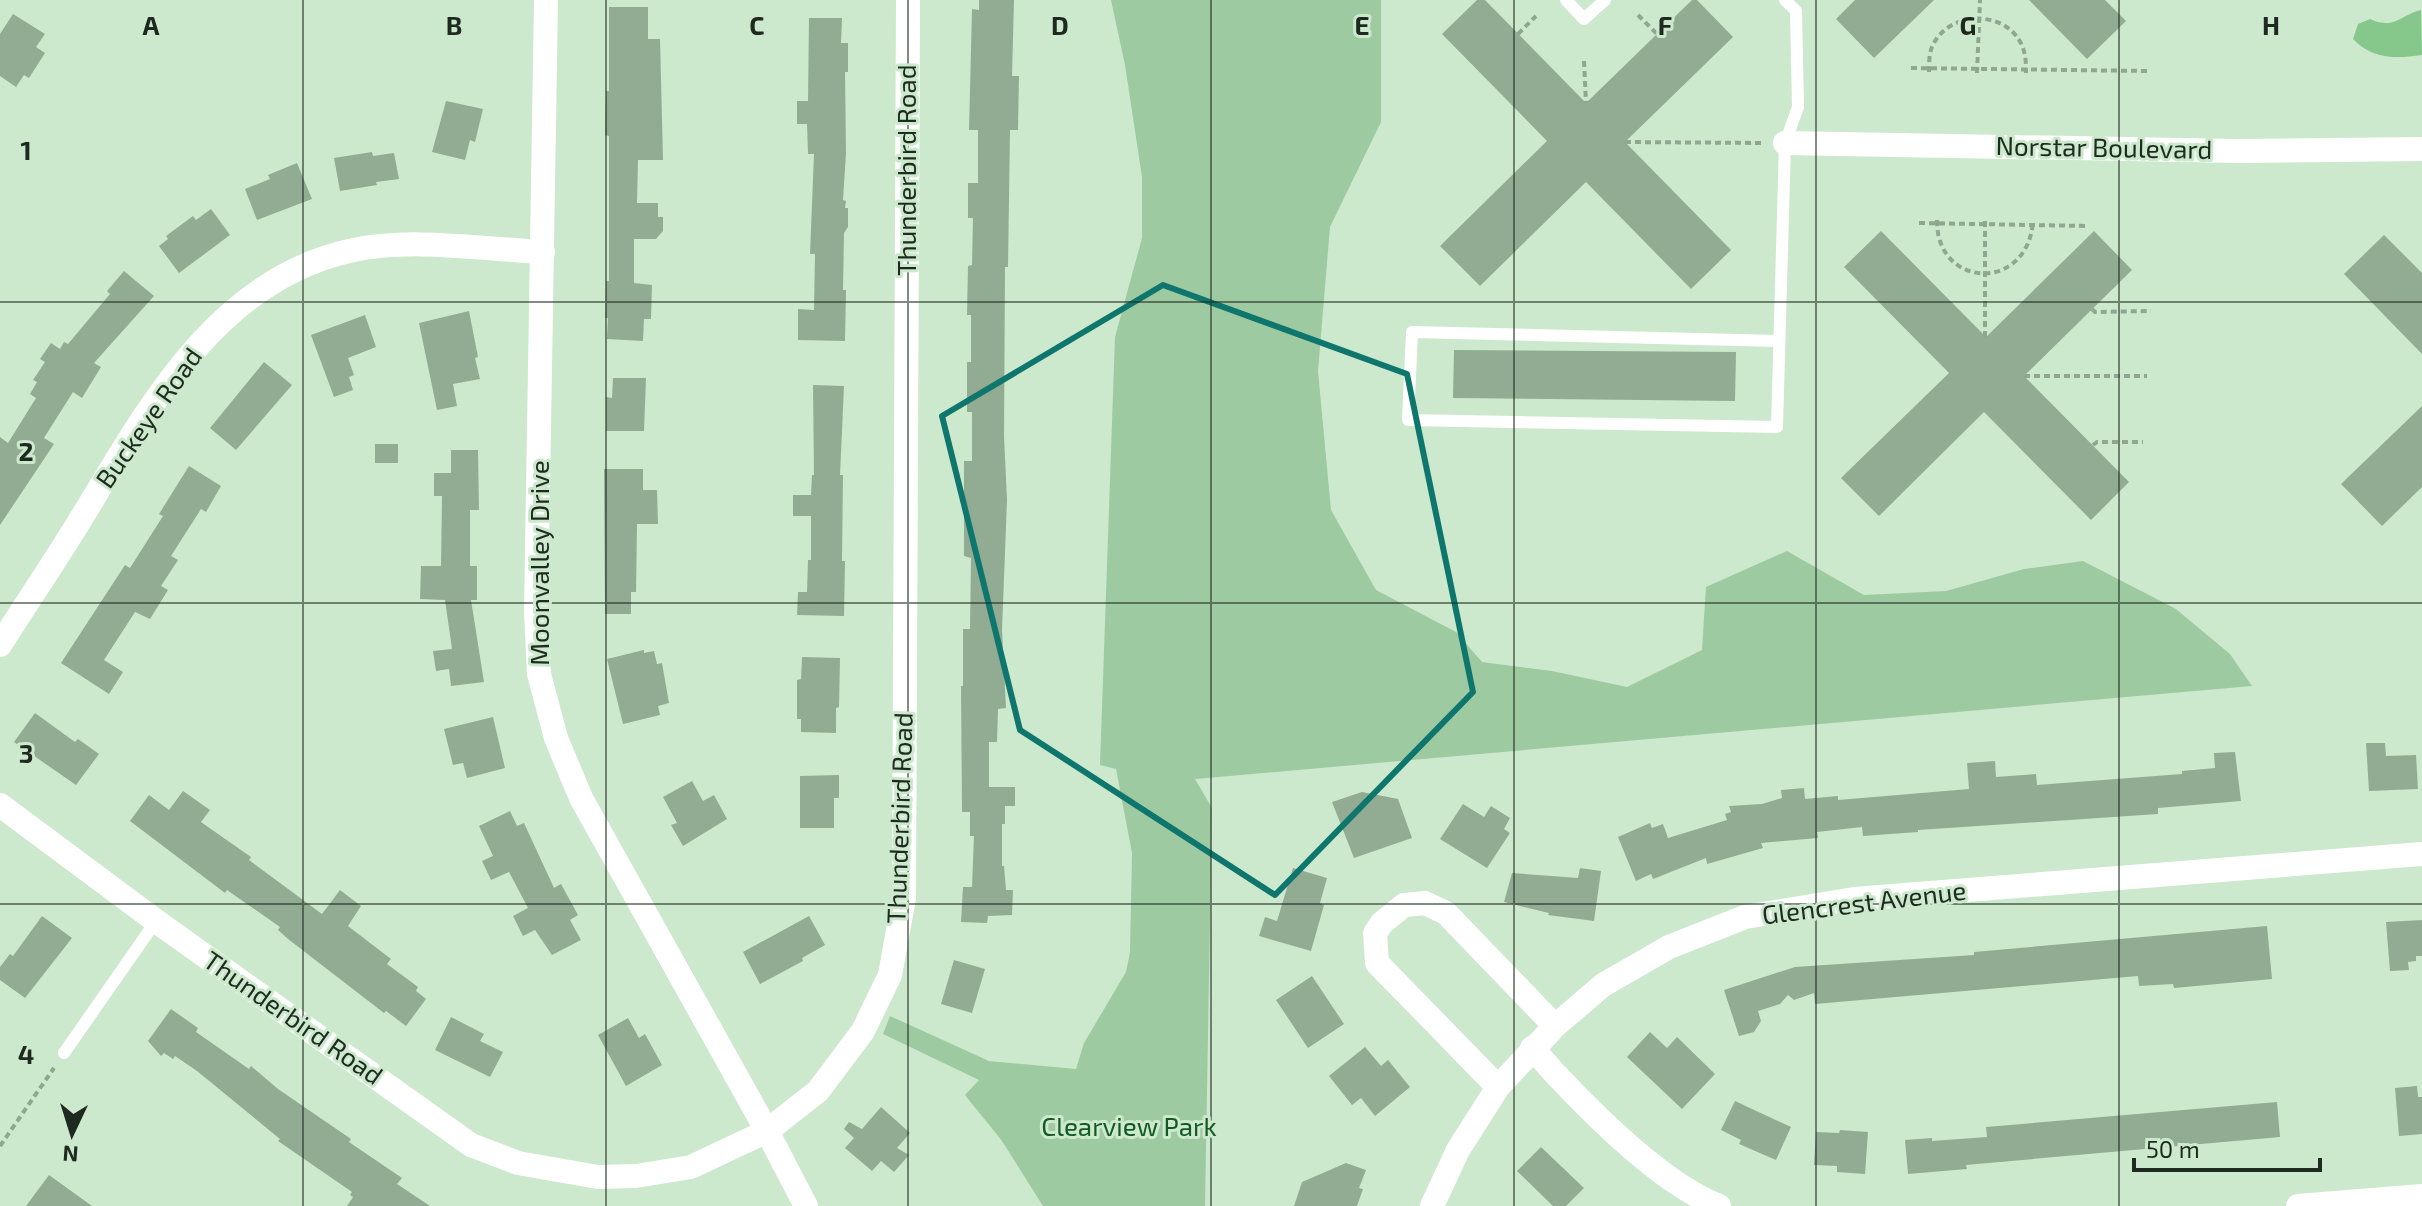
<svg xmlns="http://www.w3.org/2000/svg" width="2422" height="1206" font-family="'Exo 2',sans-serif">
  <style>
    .green { fill: #9ecaa1 }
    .water { fill: #86c88c }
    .building { fill: #91ac92 }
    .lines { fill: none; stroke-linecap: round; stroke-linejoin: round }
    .path { stroke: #8fa690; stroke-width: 4; stroke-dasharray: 6 4; stroke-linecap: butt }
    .lane { stroke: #fff; stroke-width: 12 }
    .street { stroke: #fff; stroke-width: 24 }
    .marked { fill: none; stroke: #0f766e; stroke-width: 6; stroke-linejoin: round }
    .grid { fill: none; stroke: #1e291f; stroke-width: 2; stroke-opacity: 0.55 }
    .labels { text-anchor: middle; stroke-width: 6; stroke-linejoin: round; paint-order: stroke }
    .street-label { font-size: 26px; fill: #1e291f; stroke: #cce9cd }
    .park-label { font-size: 26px; fill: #135922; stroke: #cce9cd }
    .grid-label { font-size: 26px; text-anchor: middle; font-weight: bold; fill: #1e291f; stroke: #cce9cd; stroke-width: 6; stroke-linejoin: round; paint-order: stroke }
  </style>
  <rect width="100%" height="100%" fill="#cce9cd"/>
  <path class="green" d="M1111,0H1381V122L1330,227L1318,371L1331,510L1376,590L1456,632L1482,662L1552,671L1627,687L1702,650L1706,587L1787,551L1864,595L1946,591L2024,569L2083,561L2176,609L2230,654L2252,686L1195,779L1212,808L1205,1206H1043L1002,1141L965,1095L979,1080L883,1034L890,1016L989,1061L1076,1069L1084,1043L1126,972L1130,952L1132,853L1116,769L1100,765L1115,337L1142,238V177L1125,65Z"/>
  <path class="water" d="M2421,10L2422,55C2395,59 2372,59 2353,39L2358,24L2370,19C2395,30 2398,16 2421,10Z"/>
  <path class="building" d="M979,0H1014L1012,76H1019L1018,130H1010L1008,267H1005L1004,436L1007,500L1002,630L1006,708L998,709L997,742H989V787H1015V806H1005V824H1002V866H1004L1006,890H1013L1012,915L988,916L987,923L961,922L963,887H972L974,836H970V812H962L961,686H963V629H970L971,558L964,556V461H972V412H967V362H971V315H967L968,266L972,265L973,218H968V183H978V130H969L972,9L979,10Z
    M1477,0H1485L1586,103L1692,0H1697L1733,37L1625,142L1731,250L1691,289L1586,182L1480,286L1440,246L1547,141L1442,34Z
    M1855,0H1934L1874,58L1836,19Z
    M2029,0H2105L2126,21L2087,59Z
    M609,7H648V39H660L663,160H638L637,203H658V217H663V231L656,239H634V283L652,285L651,319H644L643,341L607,339L608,318H605L606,281H609V136L605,135L606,91H609Z
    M13,14L45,34L36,47L45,53L29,78L24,75L16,87L0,76V34Z
    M809,18H842L841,43H848V72H845L846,153L843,200L846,201L845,208H848V227L844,233L843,290H846L845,341L798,340V309L814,310L815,254H810L814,154H808L807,124H797V101H808Z
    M446,101L483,109L475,142L470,140L465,160L432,152Z
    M372,152L373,156L394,153L399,179L376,182L377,185L340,191L334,158Z
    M297,163L312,199L257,220L245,189L270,179L268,175Z
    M211,209L230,235L179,273L159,246L168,239L166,236L193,216L196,220Z
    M1881,231L1986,337L2094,231L2132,270L2024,376L2129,482L2091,520L1984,412L1879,516L1841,478L1949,373L1844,267Z
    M2384,235L2422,273V354L2344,274Z
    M124,271L154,296L94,363L101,367L82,398L73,392L44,438L54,444L0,525V437L8,443L36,398L30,394L37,382L33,380L45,362L40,359L51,343L60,349L64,342L68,344L110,294L107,291Z
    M469,311L478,357L475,358L480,379L453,384L457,406L437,410L419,323Z
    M365,315L376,347L348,358L354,375L349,377L353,390L334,397L311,335Z
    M1454,350L1736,352L1735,401L1453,398Z
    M264,362L292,385L236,450L210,428Z
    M613,378H646L644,431H606V397L612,398Z
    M813,385L844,386L840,475H843L842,561H845L844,616L797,615L798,592H807L808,560H811V516H793V495H811L812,475H814Z
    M2422,406V487L2382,526L2341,484Z
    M375,444H398V463H375Z
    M451,450H478L479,510H470V566H477V600H471L484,682L451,686L449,669L436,671L433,651L452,649L445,600L420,599L421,566H441L442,496H434V473H451Z
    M189,466L221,486L206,512L201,509L171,556L178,560L161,586L168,590L150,619L135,612L104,660L123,672L109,694L61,663L125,565L130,568L163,516L159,514Z
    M604,469H643V490H657L658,524H637L636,592H631V614H605Z
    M644,650V653L654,651L657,664L662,663L669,703L658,706L660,715L623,724L607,659Z
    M802,657L840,658L839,707L836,708V733L801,732V719H797V680L801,679Z
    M35,713L75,742L78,739L99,754L76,785L14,742Z
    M493,717L505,768L467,778L463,763L453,765L444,729Z
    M2366,743H2385L2386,756L2416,755L2418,789L2369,791Z
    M2235,752L2241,801L2158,808V814L1918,830V832L1863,836L1862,827L1817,832L1818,838L1761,843L1763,848L1707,864L1706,858L1653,879L1651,874L1636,881L1618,837L1650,823L1652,828L1663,824L1668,838L1727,820L1725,814L1731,812L1729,806L1762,804L1782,798L1781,790L1804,788L1805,799L1838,796V800L1969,789L1967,763L1995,761L1996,777L2036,774L2037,785L2182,774V771L2215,768L2214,753Z
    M839,775V798H834V828H800V776Z
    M692,781L703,801L714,795L727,819L683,846L671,825L677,823L663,797Z
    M183,791L210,810L201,822L251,857L249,860L322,914L340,890L361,906L348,926L391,959L387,964L418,987L416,991L426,999L406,1026L386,1011L384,1013L288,939L278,930L280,927L227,890L225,893L130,821L149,795L169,810Z
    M1362,792L1398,799L1412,838L1354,858L1332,802Z
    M1463,804L1484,817L1491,806L1510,818L1504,829L1510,833L1487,868L1440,839Z
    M510,811L517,826L524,823L554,888L561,884L578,915L570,920L581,940L552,955L535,930L523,936L513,916L528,908L509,872L491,880L482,861L493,856L479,826Z
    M1293,868L1327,878L1320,903L1324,905L1311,951L1259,936L1265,917L1277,921Z
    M1580,868L1601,871L1594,921L1548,915L1549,913L1504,902L1512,873L1578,878Z
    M42,916L72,938L25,998L0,980V967L10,954L13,956Z
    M809,916L825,945L802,958L803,961L760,984L743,952Z
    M2422,920V956H2416V961L2408,962L2409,970L2390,971L2386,922Z
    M2267,926L2272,979L2174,988L2173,984L2139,986L2138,976L1815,1004L1814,993L1794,1000L1788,995L1780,1004L1758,1011L1761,1021L1754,1032L1739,1036L1724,990L1795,967L1974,955V952Z
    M954,960L985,969L972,1013L941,1004Z
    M1312,976L1344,1024L1308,1048L1276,1000Z
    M171,1009L198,1028L196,1032L249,1069L251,1066L278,1089L351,1139L349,1142L402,1178L397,1184L430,1206H347L353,1197L350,1195L352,1192L278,1141L280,1139L197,1071L175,1056L173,1059L164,1053L161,1056L148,1041Z
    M451,1017L484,1034L480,1041L503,1052L490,1077L435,1050Z
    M628,1018L639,1038L645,1034L662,1065L626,1086L598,1035Z
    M1650,1032L1667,1048L1677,1037L1715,1074L1682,1109L1627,1057Z
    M1365,1047L1381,1066L1388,1060L1410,1087L1375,1116L1361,1098L1352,1105L1329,1076Z
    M2417,1086L2418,1097H2422V1134L2399,1136L2395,1088Z
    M1735,1101L1791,1127L1776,1160L1739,1144L1741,1140L1721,1130Z
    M2277,1102L2280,1137L1966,1165L1967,1169L1908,1174L1905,1140L1932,1138V1141L1987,1137L1986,1127Z
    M881,1107L910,1133L897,1148L909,1155L894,1172L881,1161L872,1171L845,1148L854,1138L844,1129L849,1122L862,1129Z
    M1840,1130L1868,1132L1865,1174L1837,1172V1166L1814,1165L1816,1132L1839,1133Z
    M1541,1147L1584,1188L1566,1206H1553L1517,1171Z
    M1346,1163L1366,1170L1359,1188L1363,1189L1357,1206H1294L1302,1182Z
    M49,1175L92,1206H26Z"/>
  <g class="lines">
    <path class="path" d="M1638,15L1657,34
      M1518,34L1536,16
      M1584,61L1586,103
      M1911,68L2147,71
      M1929,72C1929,64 1929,54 1932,47C1948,9 2009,9 2023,48C2026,56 2026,65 2026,73
      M1977,73L1980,0
      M1625,142L1763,143
      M1937,220C1936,289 2028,293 2033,221
      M1985,221V337
      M1919,223L2088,226
      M2092,309L2095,312L2151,311
      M2024,376H2147
      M2093,445L2097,442H2143
      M0,1146L54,1068"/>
    <path class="lane" d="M1566,0L1584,19L1605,0
      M1779,341L1412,332L1408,420L1777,427L1785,143L1798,107L1796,11L1785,0
      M64,1053L156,921"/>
    <path class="street" d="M546,0L536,612L539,674L556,738L581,798L767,1131L806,1206
      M1785,143L2238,151L2422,149
      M0,645C27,602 56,560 82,517C148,409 216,281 349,251C409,237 481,249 543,252
      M0,805L156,921L471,1145L518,1163L598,1177L636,1176L691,1167L767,1131L818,1091L863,1031L890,975L904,898L908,0
      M1532,1048C1575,1097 1658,1183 1719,1206
      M1498,1087L1377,963L1375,933L1382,923L1404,905L1425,903L1446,913L1555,1026
      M1432,1206L1458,1150L1498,1087L1555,1026L1603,985L1669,947L1745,917L1854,899L2422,854
      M2298,1206L2422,1196"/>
  </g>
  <path class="marked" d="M1163,285L1407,374L1473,692L1275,895L1020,730L942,416Z"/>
  <path class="grid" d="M303,0V1206M606,0V1206M908,0V1206M1211,0V1206M1514,0V1206M1816,0V1206M2119,0V1206M0,302H2422M0,603H2422M0,904H2422"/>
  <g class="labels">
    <g class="street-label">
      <text transform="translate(2104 148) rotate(1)" y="9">Norstar Boulevard</text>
      <text transform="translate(907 170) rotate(-90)" y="9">Thunderbird Road</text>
      <text transform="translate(149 418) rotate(-55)" y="9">Buckeye Road</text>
      <text transform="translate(540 563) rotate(-90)" y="9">Moonvalley Drive</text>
      <text transform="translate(900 818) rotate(-88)" y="9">Thunderbird Road</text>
      <text transform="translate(1864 903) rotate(-7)" y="9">Glencrest Avenue</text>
      <text transform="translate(293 1018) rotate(35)" y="9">Thunderbird Road</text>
    </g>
    <g class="park-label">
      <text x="1129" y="1136">Clearview Park</text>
    </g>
  </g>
  <g class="grid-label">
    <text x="151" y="35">A</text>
    <text x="454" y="35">B</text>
    <text x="757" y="35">C</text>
    <text x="1060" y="35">D</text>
    <text x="1362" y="35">E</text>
    <text x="1665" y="35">F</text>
    <text x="1968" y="35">G</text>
    <text x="2271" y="35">H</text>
    <text x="26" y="160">1</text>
    <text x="26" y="461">2</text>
    <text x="26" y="763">3</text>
    <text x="26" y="1064">4</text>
  </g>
  <g transform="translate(72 1134) rotate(184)" stroke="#cce9cd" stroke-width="6" paint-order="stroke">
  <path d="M0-6L14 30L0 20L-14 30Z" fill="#1e291f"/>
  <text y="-12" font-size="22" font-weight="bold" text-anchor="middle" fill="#1e291f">N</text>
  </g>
  <path d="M2134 1158v12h186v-12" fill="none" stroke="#1e291f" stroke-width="4"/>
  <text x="2146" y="1158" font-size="24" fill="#1e291f" stroke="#cce9cd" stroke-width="6" paint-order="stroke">50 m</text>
</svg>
